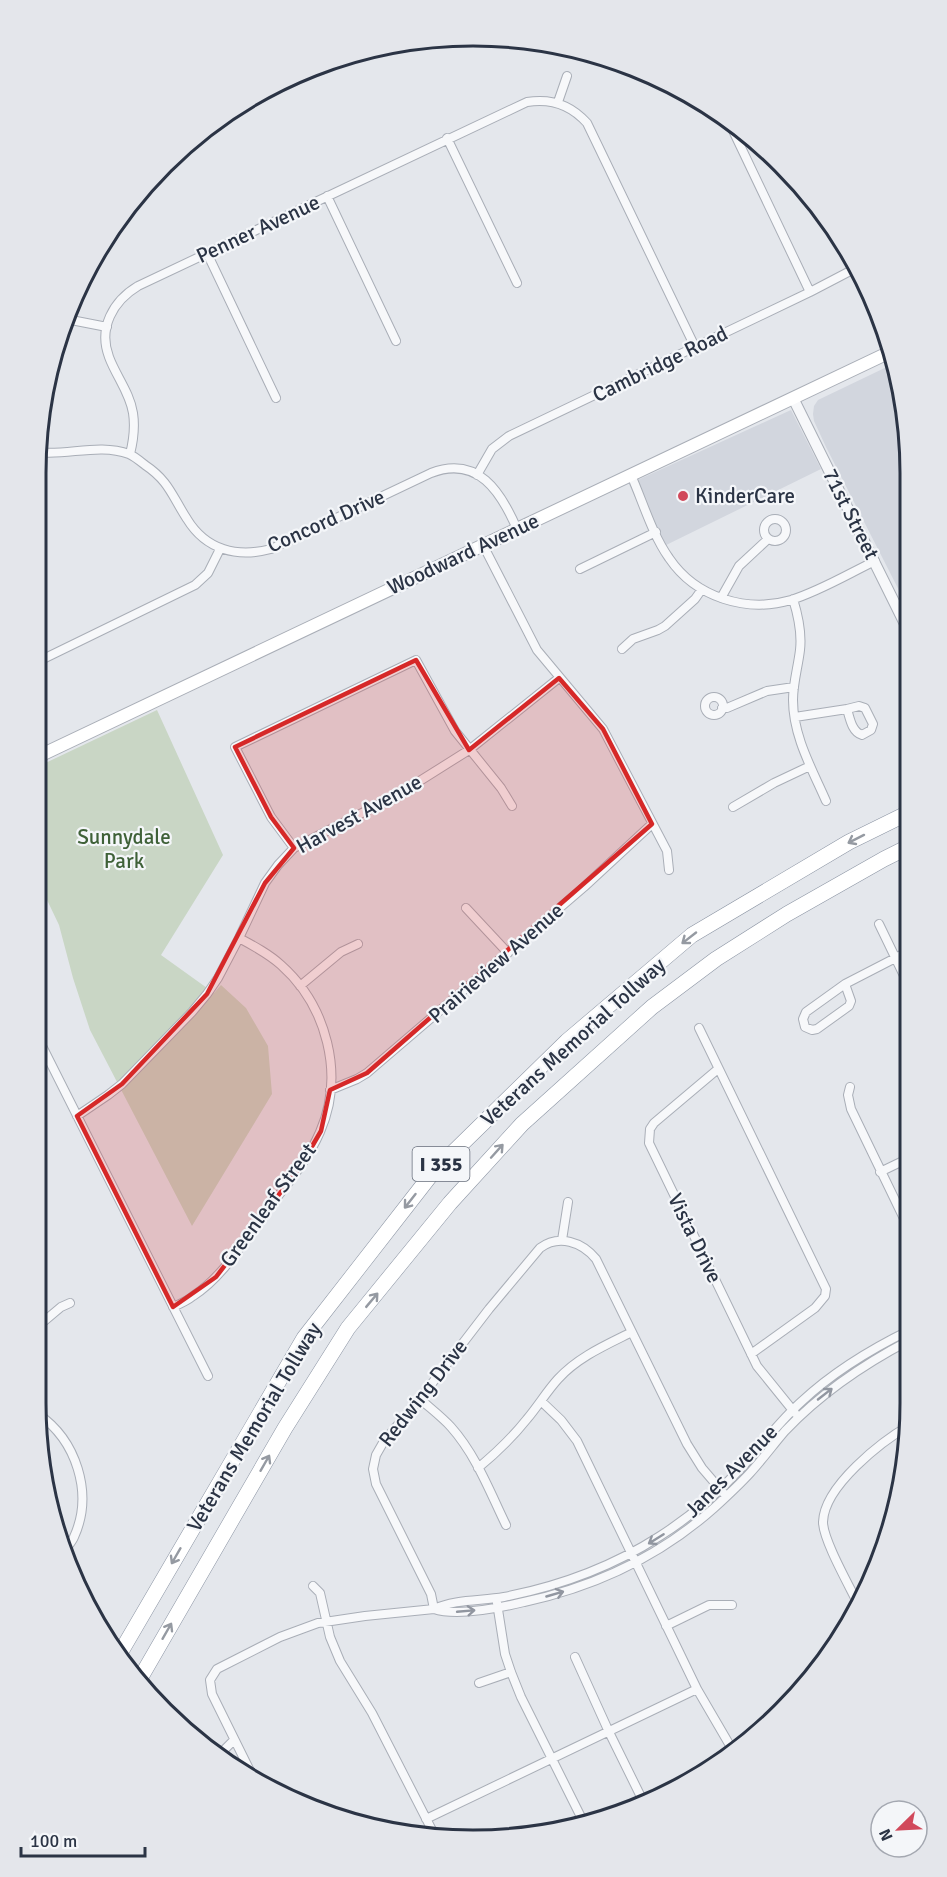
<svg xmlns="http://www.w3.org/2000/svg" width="947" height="1877" font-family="Signika,sans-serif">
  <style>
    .built { fill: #d2d6de }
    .park { fill: #c9d6c5 }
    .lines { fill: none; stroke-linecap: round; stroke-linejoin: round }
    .minor-casing { stroke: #a9aeb7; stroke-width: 10 }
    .tertiary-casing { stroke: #a9aeb7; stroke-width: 12 }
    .secondary-casing { stroke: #a9aeb7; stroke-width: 14 }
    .motorway-casing { stroke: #8b94a3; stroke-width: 16 }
    .minor { stroke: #f7f8fa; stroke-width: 8 }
    .tertiary { stroke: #f7f8fa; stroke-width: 10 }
    .secondary { stroke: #fff; stroke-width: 12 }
    .motorway { stroke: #fff; stroke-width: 15 }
    .oneway { stroke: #959aa2 }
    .oneway2 { stroke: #9196a0 }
    .marked { fill: #d62828; fill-opacity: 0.2; stroke: #d62828; stroke-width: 4.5; stroke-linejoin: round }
    .poi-dot { fill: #d1495b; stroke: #f4f6f9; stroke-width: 2 }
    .labels { text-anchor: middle; stroke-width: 4.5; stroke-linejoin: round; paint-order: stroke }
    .shield { fill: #f4f6f9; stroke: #676e7b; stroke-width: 1.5 }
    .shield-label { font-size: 20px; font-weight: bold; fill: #2b3445 }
    .street-label { font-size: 21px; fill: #2b3445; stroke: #f4f6f9 }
    .poi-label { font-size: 21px; fill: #2b3445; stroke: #f4f6f9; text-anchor: start }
    .park-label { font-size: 21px; fill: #3f6138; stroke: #f4f6f9 }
    .rim { fill: none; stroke: #2b3445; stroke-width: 3 }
  </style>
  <rect width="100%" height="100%" fill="#e4e7ec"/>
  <path class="built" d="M893,364L907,417L908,608L826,447L814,421L813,414L814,406L818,400Z
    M791,410L821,469L658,549L629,484Z"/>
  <path class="park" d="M157,710L223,855L161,955L214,993L221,985L246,1008L268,1046L272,1094L192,1226L90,1030L73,978L59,925L37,879V767Z"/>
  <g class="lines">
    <defs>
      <path id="minor" d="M558,102L567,76
        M727,118L810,292
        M447,138L517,283
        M327,196L396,341
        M207,253L276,398
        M66,319L107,327
        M37,452C67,456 99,443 129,454C134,456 140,461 145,465C169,481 172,496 187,519C206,550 237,558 271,549L431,473C478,455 501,492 517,529
        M130,454C133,442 135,426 133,413C130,393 116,376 109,357C98,328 113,301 138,286L527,102C551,98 571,105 587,123L695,347
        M37,471L40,453
        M477,475L492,449L509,436L810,292L856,268
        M631,475C643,502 652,534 669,558C696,598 747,613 791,600C820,591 848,574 875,561
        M764 530a11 11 0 1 1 22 0a11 11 0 1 1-22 0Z
        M483,545L537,650L603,729L667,851L669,870
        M580,569L656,532
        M721,598L739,566L768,539
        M793,599C798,615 802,633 800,650C798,667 793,683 793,700C793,736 812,769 826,801
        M622,649L633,639L658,630L665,626L695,599L702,589
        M37,662L195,585L208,573L220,549
        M705 706a9 9 0 1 1 18 0a9 9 0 1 1-18 0Z
        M722,708H727L767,691L794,687
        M795,717L847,709C850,719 852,732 862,735L871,730L873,724L865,708L859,706L847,709
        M733,807L774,783L810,766
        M294,848L271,817L235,747L416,660L455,731L501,788L512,806
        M466,908L508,953
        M879,924L909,986
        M845,984L851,1001L849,1006L817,1029L812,1030L805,1027L803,1019L806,1012Z
        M845,984L909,951
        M300,986L341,952L358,944
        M699,1028L826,1289L825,1296L815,1308L751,1354
        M36,1034L208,1376
        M718,1069L654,1123L650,1129L649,1143L757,1366L795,1413
        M850,1087L848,1095L851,1109L910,1231
        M330,1090L357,1079L367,1073L584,887L652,824
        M77,1116L108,1095L122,1084L192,1012L207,994L218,978L239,938L265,883L278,865L294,848L399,794L469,750L559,678
        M880,1172L909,1158
        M562,1240L568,1202
        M173,1307C180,1304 187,1301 193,1296C223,1277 243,1242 264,1214C284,1188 307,1162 320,1132C345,1075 327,1006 281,965C269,954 254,946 239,938
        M36,1328L61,1307L70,1303
        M420,1399C430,1408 442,1417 451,1427C476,1455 490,1492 506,1525
        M541,1401L561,1420L577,1441L697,1689L732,1749
        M38,1414C76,1440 94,1493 74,1537C72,1542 67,1547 64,1552
        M478,1468C496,1453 512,1438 527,1419C538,1406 547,1391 558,1379C578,1357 606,1345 632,1332
        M313,1586L320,1593L330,1637L340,1661L372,1713L434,1834
        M497,1603L505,1654L511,1672L521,1697L583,1821
        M859,1606C850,1587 823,1540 823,1522C824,1486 882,1441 910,1425
        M434,1609L431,1594L376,1484L373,1469L376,1455L384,1441L420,1399L489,1309L540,1248C559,1234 582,1242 596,1259L687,1444L702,1468L726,1496
        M434,1609C457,1617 499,1608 524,1602C594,1587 660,1556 714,1508C726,1497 739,1485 750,1473C762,1460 773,1445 785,1431C821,1393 864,1364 910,1340
        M666,1626L709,1605H732
        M575,1657L609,1732L644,1803
        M479,1683L511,1672
        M218,1756L234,1740
        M256,1783L212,1694L210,1680L217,1669L280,1637L318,1623L365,1616L434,1609C455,1599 481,1601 504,1597C560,1586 612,1567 660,1536C690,1517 718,1493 743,1466C762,1445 779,1422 801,1402C833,1372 871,1349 910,1330
        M426,1819L697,1689"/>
      <path id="tertiary" d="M793,398L908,630"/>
      <path id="secondary" d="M37,757L890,352"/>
      <path id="motorway" d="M119,1655L304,1338L434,1171L567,1041L692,935L849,842L908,813
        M138,1682L285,1428L348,1328L450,1203L522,1124L652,1007L716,959L787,914L884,859L908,847"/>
    </defs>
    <use href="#minor" class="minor-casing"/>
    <use href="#tertiary" class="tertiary-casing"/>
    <use href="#secondary" class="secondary-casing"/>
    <use href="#motorway" class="motorway-casing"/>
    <use href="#minor" class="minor"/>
    <use href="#tertiary" class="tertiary"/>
    <use href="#secondary" class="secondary"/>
    <use href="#motorway" class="motorway"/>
  </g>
  <defs><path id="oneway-shaft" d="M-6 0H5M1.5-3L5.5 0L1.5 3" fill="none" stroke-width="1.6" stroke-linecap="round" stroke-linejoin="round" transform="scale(1.5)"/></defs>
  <g class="oneway">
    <use href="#oneway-shaft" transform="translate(856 839) rotate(153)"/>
    <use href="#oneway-shaft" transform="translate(689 938) rotate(142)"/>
    <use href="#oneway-shaft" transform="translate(497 1151) rotate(-48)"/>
    <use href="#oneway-shaft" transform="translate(410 1201) rotate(128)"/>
    <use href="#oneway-shaft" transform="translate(372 1300) rotate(-50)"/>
    <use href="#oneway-shaft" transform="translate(265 1463) rotate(-60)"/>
    <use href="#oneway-shaft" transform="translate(176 1556) rotate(120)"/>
    <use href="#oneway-shaft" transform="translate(167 1631) rotate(-60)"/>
  </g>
  <g class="oneway2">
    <use href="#oneway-shaft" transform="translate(825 1394) rotate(-38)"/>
    <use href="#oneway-shaft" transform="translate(656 1539) rotate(148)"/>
    <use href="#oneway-shaft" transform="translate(555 1594) rotate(-16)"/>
    <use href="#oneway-shaft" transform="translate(466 1611) rotate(-5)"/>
  </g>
  <path class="marked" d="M416,660L469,750L559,678L603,729L652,824L367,1073L330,1090L321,1131L300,1167L216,1277L173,1307L77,1116L122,1084L207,994L265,883L294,848L271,817L235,747Z"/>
  <circle class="poi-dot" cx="683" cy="496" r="6"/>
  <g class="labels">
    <rect class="shield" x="412.5" y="1147" width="57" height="34" rx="4.5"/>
    <g class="shield-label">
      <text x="441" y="1171">I 355</text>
    </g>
    <g class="street-label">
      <text transform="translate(258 229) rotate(-25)" y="7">Penner Avenue</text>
      <text transform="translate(660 364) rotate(-26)" y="7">Cambridge Road</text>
      <text transform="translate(851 514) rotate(63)" y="7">71st Street</text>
      <text transform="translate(326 521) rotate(-24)" y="7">Concord Drive</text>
      <text transform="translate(463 554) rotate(-25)" y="7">Woodward Avenue</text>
      <text transform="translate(359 814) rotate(-29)" y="7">Harvest Avenue</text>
      <text transform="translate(496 963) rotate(-41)" y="7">Prairieview Avenue</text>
      <text transform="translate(573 1042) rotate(-42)" y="7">Veterans Memorial Tollway</text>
      <text transform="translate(268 1205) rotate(-54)" y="7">Greenleaf Street</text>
      <text transform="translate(695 1238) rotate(64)" y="7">Vista Drive</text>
      <text transform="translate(423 1393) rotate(-52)" y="7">Redwing Drive</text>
      <text transform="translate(254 1427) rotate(-59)" y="7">Veterans Memorial Tollway</text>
      <text transform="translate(731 1471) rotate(-45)" y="7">Janes Avenue</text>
    </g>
    <g class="poi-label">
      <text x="695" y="503">KinderCare</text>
    </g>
    <g class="park-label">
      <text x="124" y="844">Sunnydale<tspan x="124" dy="24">Park</tspan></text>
    </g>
  </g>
  <path d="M0 0H947V1877H0ZM473 46H473A427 427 0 0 1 900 473V1403A427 427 0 0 1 473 1830H473A427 427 0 0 1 46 1403V473A427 427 0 0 1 473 46Z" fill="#e4e6eb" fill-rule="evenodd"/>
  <path class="rim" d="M473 46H473A427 427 0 0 1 900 473V1403A427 427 0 0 1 473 1830H473A427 427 0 0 1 46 1403V473A427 427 0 0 1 473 46Z"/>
  <g transform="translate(899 1829) rotate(246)"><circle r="28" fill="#f4f6f9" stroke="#a4a8b1" stroke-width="1.5"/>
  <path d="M0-4.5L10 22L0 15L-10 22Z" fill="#d1495b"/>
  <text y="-9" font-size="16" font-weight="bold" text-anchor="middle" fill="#2b3445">N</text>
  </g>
  <path d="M21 1847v9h124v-9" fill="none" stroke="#2b3445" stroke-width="3"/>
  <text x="30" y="1847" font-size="18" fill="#2b3445" stroke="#f4f6f9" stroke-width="4.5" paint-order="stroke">100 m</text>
</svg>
